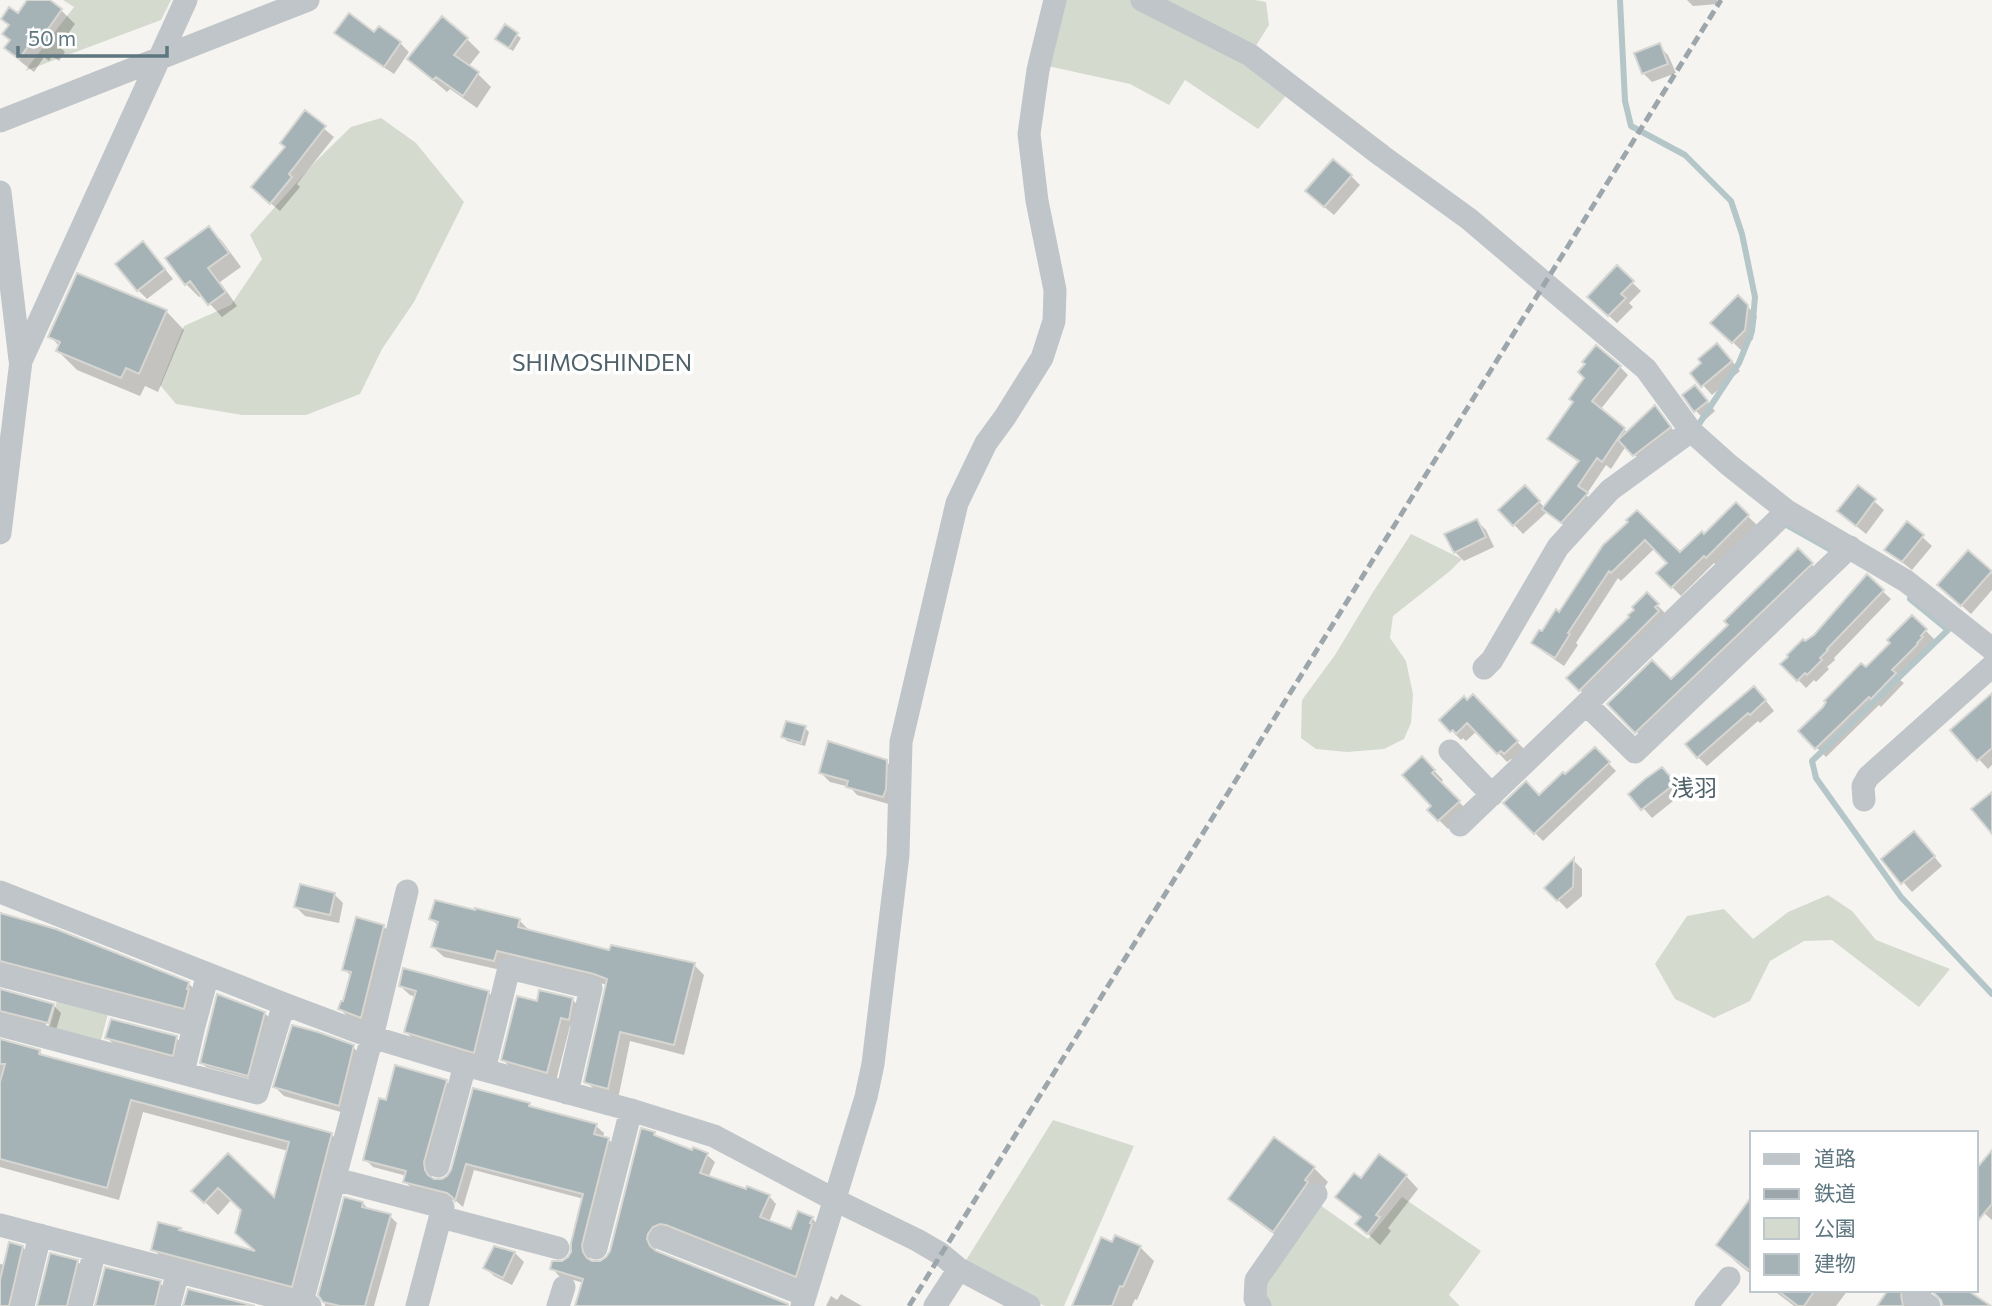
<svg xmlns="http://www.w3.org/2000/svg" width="1992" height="1306" font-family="Commissioner,'Noto Sans JP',sans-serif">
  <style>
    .green { fill: #d5dacf }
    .shadow { fill: #0003 }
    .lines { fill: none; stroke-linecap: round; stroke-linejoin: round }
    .stream { stroke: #b4c6c8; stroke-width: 6 }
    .building { fill: #a5b2b6; stroke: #d6d6d3; stroke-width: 2 }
    .minor { stroke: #bfc5c8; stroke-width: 23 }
    .rail { stroke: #9ca6ab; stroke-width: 5; stroke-dasharray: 10 5; stroke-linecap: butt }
    .labels { text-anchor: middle; stroke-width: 7; stroke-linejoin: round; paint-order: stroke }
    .quarter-label { font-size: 23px; fill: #506269; stroke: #fff }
  </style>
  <rect width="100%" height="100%" fill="#f5f4f0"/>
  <path class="green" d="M63,0H171L161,20L25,71L74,7Z
    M1058,0H1255L1266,2L1269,25L1247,60L1289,92L1258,129L1185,80L1169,105L1130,84L1043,65Z
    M381,118L416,143L464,202L414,302L382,349L360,394L306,415H242L176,404L160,385L184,326L231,305L262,259L250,235L316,161L351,127Z
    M1411,534L1462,559L1450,571L1393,616L1390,638L1406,661L1413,694L1411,723L1404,739L1384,749L1347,752L1316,749L1301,738L1302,700L1335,655L1373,592Z
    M1828,895L1852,911L1876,940L1950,969L1919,1007L1832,940L1804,941L1770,961L1750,1001L1714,1018L1675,999L1655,964L1687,916L1724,909L1753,939L1788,912Z
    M58,997L109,1010L101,1040L50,1027Z
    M1053,1120L1134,1146L1064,1306H1045L1007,1288L965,1262Z
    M1402,1197L1481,1251L1449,1295L1460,1306H1262L1259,1281L1320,1205L1368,1239Z"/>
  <path class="shadow" d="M29,0H47L61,10L75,24L59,46L65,52L59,61L52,56L49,61L44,57L34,72L21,62L7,48L12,41L10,26L3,19L18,15Z
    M1687,0H1717L1718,4L1693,6Z
    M505,27L521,38L513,51L501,43Z
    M337,33L375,34L400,43L409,52L394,74L346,42Z
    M467,39L480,52L468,67L478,74L491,87L477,108L450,89L447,92L422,71Z
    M1659,46L1668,55L1676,73L1652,82L1643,73Z
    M305,113L334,137L297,184L300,187L280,211L262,196Z
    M1351,176L1360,185L1334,215L1316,200Z
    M209,228L222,241L241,267L220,282L237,306L222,317L202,295L199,297L186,284Z
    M152,253L173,279L147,299L138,290Z
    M1617,268L1641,291L1629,303L1633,307L1617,323L1598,306Z
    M1738,297L1757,316L1753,339L1742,351L1713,323Z
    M166,311L184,330L158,392L145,386L140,396L77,370L58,351L60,347L50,336Z
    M1726,354L1740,371L1712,395L1692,373Z
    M1620,367L1628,375L1600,410L1628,433L1655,408L1679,437L1644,464L1626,446L1611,469L1606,465L1586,495L1595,503L1570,530L1547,512L1523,534L1500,510L1525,487L1545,508L1580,463L1557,447L1549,439Z
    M1704,397L1715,411L1705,420L1696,411Z
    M1858,487L1884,510L1866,534L1849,520Z
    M1736,505L1757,525L1716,565L1714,563L1681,596L1658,573L1669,563L1655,548L1621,581L1618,578L1576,643L1578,645L1564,666L1542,651L1533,642L1560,614L1630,522L1680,555L1705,536Z
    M1477,521L1486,530L1494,547L1464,561L1455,552Z
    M1908,524L1932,546L1912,570L1886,550Z
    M1798,551L1820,573L1645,740L1609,704L1671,681L1731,625Z
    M1968,553L1992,574V590L1971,614L1949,594Z
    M1867,577L1891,599L1834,658L1835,660L1827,667L1829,669L1816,682L1814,680L1806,688L1783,664L1815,636Z
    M1647,595L1666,614L1589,699L1568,678L1631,617Z
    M1912,617L1935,640L1929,646L1930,647L1925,653L1926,655L1900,680L1904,683L1881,707L1879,705L1826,757L1800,731L1866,670L1892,643Z
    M1992,695V765L1988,769L1952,730Z
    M1473,697L1526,751L1514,762L1511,759L1507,762L1477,731L1466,741L1463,738L1461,740L1441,720Z
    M1763,697L1774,711L1760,723L1758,721L1707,766L1698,757Z
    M805,728L809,732L805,746L787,741L783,737Z
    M1595,749L1616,771L1543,841L1505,803L1539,797L1565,777Z
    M1422,758L1443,780L1440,783L1468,811L1448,829L1429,810L1433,806Z
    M886,761L895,771L892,805L857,795L850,787L830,782L821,773Z
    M1671,778L1683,793L1652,818L1631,794Z
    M1923,843L1942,866L1912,892L1883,859Z
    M1574,861L1582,869V896L1567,909L1546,888Z
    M334,894L343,903L339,923L305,916L296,907Z
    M0,912L188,983L196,991L192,1016L0,972Z
    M431,919L519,920L530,931L611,952L694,965L704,975L684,1055L630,1041L618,1099L597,1092L586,1081L608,985L507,961L505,971L444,957L433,947L439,926Z
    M383,926L395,938L373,1029L352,1021L340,1009L344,1003L352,977L344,969Z
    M400,986L488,992L497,1002L483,1061L415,1041L406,1032L416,997L410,995Z
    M0,991L53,1005L61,1013L56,1030L48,1028L54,1008H51L45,1028L0,1017Z
    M572,999L581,1009L578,1028L570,1026L556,1081L512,1069L503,1060L538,1003Z
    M264,1013L269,1017L251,1079L206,1067L202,1063Z
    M107,1038H176L186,1047L181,1064L117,1047Z
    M0,1041L40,1052L45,1058L331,1134L344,1147L304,1299L166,1262L153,1249L159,1225L180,1230L183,1233L260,1254L243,1210L231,1200L218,1215L194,1191L228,1156L275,1201L288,1151L143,1112L119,1200L0,1167Z
    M353,1047L362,1056L348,1114L284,1096L275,1087Z
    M446,1081L453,1089L432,1171V1179L443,1181L529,1105L533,1109L596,1126L604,1133L603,1138L609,1140L616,1147L589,1253L590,1262L601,1263L608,1258L654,1134L659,1138L693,1153L707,1155L715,1162L708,1178L769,1196L776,1204L769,1222L792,1231L812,1218L819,1226L804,1283L655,1242L656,1253L788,1306H578L584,1283L559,1276L552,1268L570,1259L584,1199L474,1170L463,1207L456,1201L413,1189L405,1182L407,1176L373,1167L365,1159L388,1102Z
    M1992,1151V1220L1976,1206Z
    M1314,1168L1328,1182L1287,1244L1244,1212L1230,1198Z
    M1406,1176L1418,1189L1388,1228L1391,1231L1380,1245L1357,1224L1362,1219L1337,1197L1361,1181Z
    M1752,1199V1275L1737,1263L1718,1245Z
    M363,1203L370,1211L390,1216L397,1223L374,1306H325V1301Z
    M1113,1244L1140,1247L1154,1261L1137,1300L1135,1299L1132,1306H1073Z
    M22,1247L30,1254L17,1306H0V1264L5,1265Z
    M495,1248L515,1253L524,1262L512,1285L494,1276L485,1267Z
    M77,1261L85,1269L75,1306H39Z
    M160,1283L167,1290L164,1306H97Z
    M1773,1290H1848L1836,1306H1794Z
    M1890,1290H1955L1987,1306H1944V1300L1934,1293L1926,1290L1910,1306H1884Z
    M841,1294L862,1306H826L831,1296L837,1300Z"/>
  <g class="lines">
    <path class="stream" d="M1620,0L1625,101L1631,126L1685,155L1731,201L1742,234L1755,297L1752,331L1739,363L1695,430
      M1781,522L1836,553
      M1910,599L1948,630L1812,761L1816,778L1901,897L1992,994"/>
  </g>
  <path class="building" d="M27,0H50L62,9L46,32L52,37L44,48L37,44L34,48L29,45L19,59L4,48L10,40L2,34L9,25L1,19L9,7L18,13Z
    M349,13L374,32L379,26L401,42L384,67L334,33Z
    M442,16L468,38L454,55L479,72L463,96L436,77L433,80L407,59Z
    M505,24L518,33L509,48L495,39Z
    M1660,43L1668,64L1642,74L1634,53Z
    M305,110L326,126L289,174L292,177L270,204L251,187L285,147L280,143Z
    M1333,159L1352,175L1324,207L1305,191Z
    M209,226L229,253L208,268L226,292L208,305L190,281L185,285L165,258Z
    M143,241L165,269L137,291L115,264Z
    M1617,265L1634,281L1621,294L1626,298L1608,316L1587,297Z
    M77,273L167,310L139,374L126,368L121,378L56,351L60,342L48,337Z
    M1738,295L1748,305L1745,330L1732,343L1710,323Z
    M1717,343L1732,361L1701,387L1690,373L1701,363L1698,359Z
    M1596,345L1621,366L1592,401L1625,428L1602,462L1597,458L1578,486L1588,493L1561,523L1542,509L1579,461L1547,439L1573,402L1569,399L1584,378L1578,372L1585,364L1582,362Z
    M1695,385L1708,401L1694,412L1682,395Z
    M1655,405L1671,427L1633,456L1618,440Z
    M1525,485L1540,501L1513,526L1498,510Z
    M1858,485L1876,499L1856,526L1837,511Z
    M1736,502L1749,515L1706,558L1704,556L1671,588L1656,573L1667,563L1645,540L1611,573L1609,571L1568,633L1570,634L1555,658L1531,643L1539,630L1542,631L1556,609L1559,612L1603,545L1628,522L1626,520L1637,510L1680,552L1702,531L1704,534Z
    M1477,519L1486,537L1454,553L1444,534Z
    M1907,521L1924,535L1902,562L1884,550Z
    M1798,548L1813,563L1635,733L1607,704L1652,660L1671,679L1728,625L1724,621Z
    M1968,550L1992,571L1961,606L1937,585Z
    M1867,574L1884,590L1827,649L1828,650L1820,658L1822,660L1807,675L1805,673L1797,681L1780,664L1788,657L1787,655L1803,639L1805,641L1814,635Z
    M1647,592L1659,604L1655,607L1659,611L1579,691L1566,678L1629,617L1628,615L1634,610L1632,607Z
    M1912,615L1927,629L1921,636L1923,637L1917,643L1918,644L1892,670L1896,673L1871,699L1869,697L1815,749L1798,731L1823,707L1826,702L1824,701L1861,663L1866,667L1890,643L1887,640Z
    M1754,686L1766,700L1750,715L1748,713L1697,758L1685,744Z
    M1992,693V748L1977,761L1950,730Z
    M1473,694L1518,741L1504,754L1501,751L1497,754L1467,723L1456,734L1453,730L1450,732L1439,720L1464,696L1467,700Z
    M786,721L806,726L801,743L781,737Z
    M828,741L887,760L886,789L883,797L846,787L848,781L819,773Z
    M1595,747L1610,762L1534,834L1503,803L1526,781L1539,795L1563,772L1565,774Z
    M1422,756L1435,770L1432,773L1460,801L1438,821L1427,810L1431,806L1402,775Z
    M1662,767L1676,783L1641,810L1628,794L1645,779Z
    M1992,792V834L1971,809Z
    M1914,831L1935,856L1901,884L1881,859Z
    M1574,858L1573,887L1557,901L1544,888Z
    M300,884L335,893L330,915L294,907Z
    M435,900L475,910V908L520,919L518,927L609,950L611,945L695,963L674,1045L620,1032L608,1089L586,1083L584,1082L607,979L594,974L497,951L494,961L431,947L438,922L429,919Z
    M0,913L56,929L189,982L187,989H189L184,1009L0,961Z
    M356,917L384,925L361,1018L338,1009L341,1001H343L351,972L342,970Z
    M403,968L489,991L474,1053L404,1032L416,991L399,986Z
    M0,989L54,1004L48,1023L0,1011Z
    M539,990L573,998L569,1020L561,1018L547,1073L501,1060L517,996L537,1001Z
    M217,994L265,1012L248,1076L200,1063Z
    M111,1019L177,1036L173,1056L105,1038Z
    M292,1025L318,1032L354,1045L339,1106L273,1087Z
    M0,1039L40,1050L39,1054L50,1057L332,1133L292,1287L151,1250L158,1222L181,1228L179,1230L255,1251L235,1233L241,1210L218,1188L204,1203L191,1191L228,1153L274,1197L289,1142L131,1100L107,1188L0,1159V1082L5,1064H0Z
    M395,1065L447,1080L424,1162L425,1170L428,1175L434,1179H442L447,1176L451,1170L473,1088L530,1103L529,1106L597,1124L594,1134L609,1138L582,1245L583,1252L587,1258L592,1261H600L606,1257L610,1251L641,1128L655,1132L654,1135L692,1150L693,1147L708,1153L700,1173L746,1189L747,1186L770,1195L760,1217L791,1229L798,1211L813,1217L810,1223L812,1224L796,1277L666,1225L660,1224L653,1227L648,1234L647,1239L650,1246L656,1251L788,1304V1306H575L583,1279L550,1269L552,1261H562L568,1257L571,1252V1243L583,1194L466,1164L455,1201L452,1197L447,1193L403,1182L406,1171L363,1160L379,1098L386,1100Z
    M1274,1137L1315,1167L1305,1180L1308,1182L1273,1232L1228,1199Z
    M1992,1150V1204L1976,1223V1169Z
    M1379,1154L1407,1175L1376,1215L1380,1217L1367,1234L1355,1224L1361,1217L1335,1197L1354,1173L1361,1178Z
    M1752,1196V1272L1716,1245Z
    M344,1197L363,1202L362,1207L391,1214L365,1306H340L323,1302L318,1295Z
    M1115,1235L1141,1246L1123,1287L1120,1286L1112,1306H1072L1101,1237L1112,1242Z
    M9,1242L23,1246L9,1306H0V1280Z
    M494,1246L515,1252L503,1278L483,1268Z
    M50,1253L78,1260L67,1306H37Z
    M105,1267L161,1281L155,1306H95Z
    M188,1289L255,1306H183Z
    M1777,1290H1815L1804,1306H1798Z
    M1888,1290H1903L1901,1295L1903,1306H1877Z
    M1931,1290H1967L1991,1306H1943L1941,1300Z"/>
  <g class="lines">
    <path class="minor" d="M1142,0L1250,55L1382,156L1469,219L1646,369L1691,431L1729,465L1787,511L1906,581L1992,649
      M0,121L308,0
      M0,192L20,360
      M0,533L21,361L186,0
      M1484,668L1492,660L1558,547L1610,490L1691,431
      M1587,705L1635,752L1850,547
      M1450,751L1492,795
      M1864,800L1863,786L1868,777L1992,666
      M1460,825L1787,511
      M0,892L284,1004L372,1037L465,1065L631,1110L714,1136L835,1200L917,1240L941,1254L959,1269L1029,1306
      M0,975L194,1026L208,974
      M0,1025L257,1093L284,1004
      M484,1070L509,968L591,988L567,1093
      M183,1073L194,1026
      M438,1166L465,1065
      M335,1179L443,1207L417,1306
      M441,1217L558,1248
      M0,1225L310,1306
      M661,1238L805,1295
      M596,1248L631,1110
      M1915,1296L1929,1306
      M23,1306L40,1235
      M81,1306L95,1250
      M169,1306L178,1271
      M301,1306L372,1037L407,891
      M558,1306L564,1287
      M802,1306L866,1097L873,1064L898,855L901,742L957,503L986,443L1005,417L1042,358L1054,321L1055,290L1037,201L1029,134L1038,70L1055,0
      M935,1306L959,1269
      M1260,1306L1255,1299L1256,1280L1316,1194
      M1706,1306L1729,1278"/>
    <path class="rail" d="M909,1306L1721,0"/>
  </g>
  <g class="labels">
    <g class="quarter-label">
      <text x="602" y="371">SHIMOSHINDEN</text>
      <text x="1694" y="796">浅羽</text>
    </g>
  </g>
  <rect x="1750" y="1131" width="228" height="161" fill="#ffffff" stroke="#bec8cc" stroke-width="2"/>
  <rect x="1764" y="1154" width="35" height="10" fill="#bfc5c8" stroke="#bec8cc" stroke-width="2"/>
  <text x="1814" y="1166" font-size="21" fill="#5d767f">道路</text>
  <rect x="1764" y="1189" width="35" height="10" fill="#9ca6ab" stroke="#bec8cc" stroke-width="2"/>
  <text x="1814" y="1201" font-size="21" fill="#5d767f">鉄道</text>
  <rect x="1764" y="1218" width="35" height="21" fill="#d5dacf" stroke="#bec8cc" stroke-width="2"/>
  <text x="1814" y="1236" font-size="21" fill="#5d767f">公園</text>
  <rect x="1764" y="1254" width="35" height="21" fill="#a5b2b6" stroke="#bec8cc" stroke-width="2"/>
  <text x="1814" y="1271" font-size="21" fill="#5d767f">建物</text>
  <path d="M18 46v10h149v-10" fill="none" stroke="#5d767f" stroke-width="3.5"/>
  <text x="28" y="46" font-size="21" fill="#5d767f" stroke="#ffffff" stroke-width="5" paint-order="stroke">50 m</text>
</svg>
